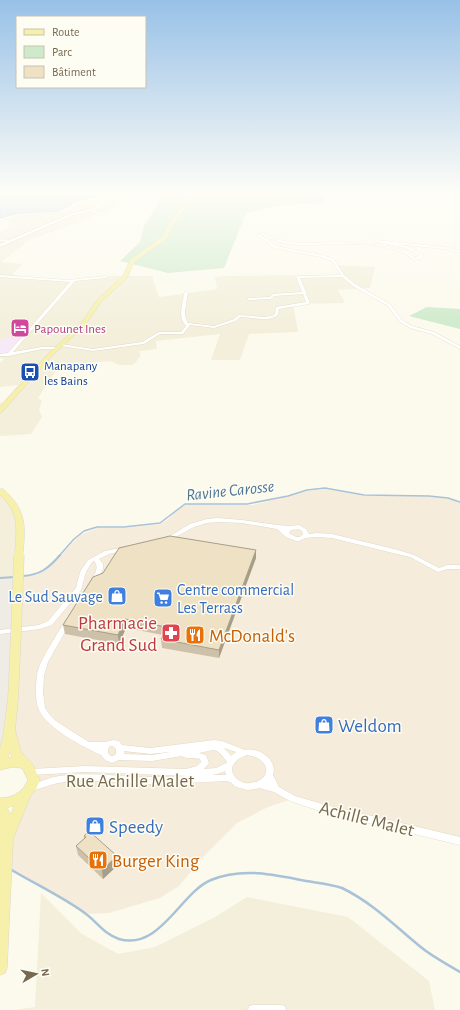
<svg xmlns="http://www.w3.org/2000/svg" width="460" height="1010" font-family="'Alegreya Sans',sans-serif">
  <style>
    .residential { fill: #f3efdb }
    .commercial { fill: #f6ecdb }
    .industrial { fill: #eeece4 }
    .education { fill: #f8e9f9 }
    .green { fill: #ceeacb }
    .water { fill: #c1d5e5; stroke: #a8c2d7 }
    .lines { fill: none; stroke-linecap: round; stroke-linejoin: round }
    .stream-far2 { stroke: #a8c2d7; stroke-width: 1.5 }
    .stream-far1 { stroke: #a8c2d7; stroke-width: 2 }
    .stream { stroke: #a8c2d7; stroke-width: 2.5 }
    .minor-casing { stroke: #ccc4af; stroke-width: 0.5 }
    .tertiary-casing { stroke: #ccc4af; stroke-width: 1 }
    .primary-casing { stroke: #dcd8d2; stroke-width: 1 }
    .minor { fill: #fff; fill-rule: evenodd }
    .tertiary { fill: #fff; fill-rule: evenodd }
    .primary { fill: #f6f0aa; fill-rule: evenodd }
    .primary-bridge-far1-casing { stroke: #dcd8d2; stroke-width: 8; stroke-linecap: butt }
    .primary-bridge-casing { stroke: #dcd8d2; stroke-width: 11; stroke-linecap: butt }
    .primary-bridge-far1 { stroke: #f6f0aa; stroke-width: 8 }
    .primary-bridge { stroke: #f6f0aa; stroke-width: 10 }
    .wall { fill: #cdc2a9 }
    .shaded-wall { fill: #a79e89 }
    .building { fill: #eee1c4; stroke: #a79e89 }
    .labels { text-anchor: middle; stroke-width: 3; stroke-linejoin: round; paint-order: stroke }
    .far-hotel-label { font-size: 13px; fill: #b23c85; stroke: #fefdf3; text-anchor: start }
    .far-transit-label { font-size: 13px; fill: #164399; stroke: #fefdf3; text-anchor: start }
    .shop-label { font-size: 16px; fill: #366cbe; stroke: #fefdf3; text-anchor: start }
    .water-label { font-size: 17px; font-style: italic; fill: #517797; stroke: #fefdf3 }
    .near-health-label { font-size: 19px; fill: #be3a42; stroke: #fefdf3; text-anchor: end }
    .near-food-label { font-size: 19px; fill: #c56008; stroke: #fefdf3; text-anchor: start }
    .near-shop-label { font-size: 19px; fill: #366cbe; stroke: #fefdf3; text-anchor: start }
    .near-street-label { font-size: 19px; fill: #776950; stroke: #fefdf3 }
  </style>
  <rect width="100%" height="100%" fill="#fcfaed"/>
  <path class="residential" d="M129,192H164L154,198L125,201L105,212L41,236L32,238L1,262L23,264L12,274L22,277L74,280L112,276H152L159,297L217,289L215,277L223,276L340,275L337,265L375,267L370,288L338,290L345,303L293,304L298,332L249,334L240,360H211L220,334L156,341L157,349L140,351V357L135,363L131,365H120L110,361L59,366L38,398L42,401L39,410L42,417L31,434L0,436V403L3,402L18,385L0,387V363L4,359L0,358V232L10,227L8,220H4L22,214L66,211L81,203Z
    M0,493L20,516L0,763Z
    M41,893L82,934L118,954L155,947L215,917L247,897L348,917L429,981L435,1010H14L35,1007Z"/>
  <path class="commercial" d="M326,489L365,496H430L449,499L460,502V841L292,799L268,807L237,823L203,857L179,886L160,898L109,913L86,914L10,868L7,840L33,783L10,727L23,577L35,575L49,568L80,535L98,528H124L160,524L167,520L182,506L190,504L253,505L308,491Z"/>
  <path class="industrial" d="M18,579L10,727L0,763V581Z"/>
  <path class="education" d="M4,338H20L7,353L0,354V342Z"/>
  <path class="green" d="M164,192H326L322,203L281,205L246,213L224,268L168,273L120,261L140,242L144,226L162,198H154Z
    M427,307L460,309V329L409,316Z"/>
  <path class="water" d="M0,192H112L70,203L71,205L58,211L19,213L0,218Z"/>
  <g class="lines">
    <path class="stream-far2" d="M59,556L74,539L84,531L97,527H124L160,523L185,504H247L288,496L307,490L325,488L364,495L429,496L448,498L460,502"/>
    <path class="stream-far1" d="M23,576C40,575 49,568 60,555
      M0,578L15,577"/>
    <path class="stream" d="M10,869C33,883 65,898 86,914C97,922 104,934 119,939C160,951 181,892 211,880C243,867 274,875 306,881C318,883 331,884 342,888C373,903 396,927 422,948C433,957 447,964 460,972"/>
    <defs>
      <path id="minor" d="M131,192H134L105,203L93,210L99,213L124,204L142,200L143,202L126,205L99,215L90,210L103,201Z
        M263,233L273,238L288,242L305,243L340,242L379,245L406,251L415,258L418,257L420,255L405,248L373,241L375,240L445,247L460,251V253L445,249L396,244L407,246L424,255L420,259L414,260C410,258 408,255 404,253C386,245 352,243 331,244C305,245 287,248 263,235H261L276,246L322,255L334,259L344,275L355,284L390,304L402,320L412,326L434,332L460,346V349L432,334L410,328L400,322L388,306L353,286L342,277L300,278L306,292L307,293L306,294L310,303L309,304L279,309L278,315C267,323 253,317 240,317L236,321L214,328L190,325L183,334H160L144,344L93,351L61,346L59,345L61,344L93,349L142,342L159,332H181L186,326C177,316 183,304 184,293L186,292L188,293C187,303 182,314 188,323L214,326L234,319L239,315L264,317L272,316L275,314L276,307L306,302L303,294L274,296L271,299L249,300H248V298L270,297L273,294L302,292L296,277L297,276L341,275L332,261L321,257L274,248L257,235Z
        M0,239L10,241L8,242L0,241Z
        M0,275L68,280L106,276L108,277L106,278L75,281L13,352L42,347H58L60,348L59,349H42L9,356H0V354L8,353L70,282L0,277Z
        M218,518L242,520L278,525L289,526L299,525L306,529L309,534L317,533L332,534L398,550L414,555L439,568L447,565H460V569H447L438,572L410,557L397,554L332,538L317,537L305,538L299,541H296L286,537L277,529L242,523L218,522L207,523L194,527L170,540H166L165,539L190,524L207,519ZM298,529L302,531L303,534L300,537H296L289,533L291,530Z
        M125,547L128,549L127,550L109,554L99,559L103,564V569L95,583H91L90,582C94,575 100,568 94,561L92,562L86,572L81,590L52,625L40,629L0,634V630L39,625L48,621L76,588L80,572L88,560L105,551Z
        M65,621H69L70,623L48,662L44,676L43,692L45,708L50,715L56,721L73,732L89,742H105L113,740L119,741L122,745L150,748L214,740L222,741L245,750C259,747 278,760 273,775L279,787L295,796L326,805L460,837V845L326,813L290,801L274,792L259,788L256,789L247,790L236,787L230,782L226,781C201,782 175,784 150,784C119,783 88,778 58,783C49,785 41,788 32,791L29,790L28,788L29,786C39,782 48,778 59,776C85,772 112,776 138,777C155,777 171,777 188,776L85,772L32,775L29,774L28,772L29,770L32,769L85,766L186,769L197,766L201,762L200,759C194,757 189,759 183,757L182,756L152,761L119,760L112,763L105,760L101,755C83,747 49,729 40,712C36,705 36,695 36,688C36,681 37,673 39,667C46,651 56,636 65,621ZM110,746H113L116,749V754L113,756H111L108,753V749ZM224,748L236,752L231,756ZM213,750C220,751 223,757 227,762L226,763L216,768L204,769L209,763L206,755L199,753ZM124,751L150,754L170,752L152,755L124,754ZM247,755C251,756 255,756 259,759C273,768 265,782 250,783C245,784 240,782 236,778C226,767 237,758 247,755ZM225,771L226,775H212L217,774Z
        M253,1005H281L285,1006L286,1010H248L249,1006Z"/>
      <path id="tertiary" d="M91,209H92V211L74,215L0,247V244L72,213Z"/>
      <path id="primary" d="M193,192H197L174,223L167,238L134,262L127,278L101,302L86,324L52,356L2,412L0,413V407L48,354L82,322L97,300L123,276L130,260L163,236L170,223Z
        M0,489H3C25,509 26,523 23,552L22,554L19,555L15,552C17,528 19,512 0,495Z
        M16,630L19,631L21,633L18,700L15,730L21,752L33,765L40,780L36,789L30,797L13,839L7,968L5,973L0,975V798C13,798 23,792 28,780L22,768L12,767L0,770V749L3,736L8,700L11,633L13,631ZM10,752L12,757L8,758ZM14,806L11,815L7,808Z"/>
    </defs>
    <use href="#minor" class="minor-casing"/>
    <use href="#tertiary" class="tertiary-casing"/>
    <use href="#primary" class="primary-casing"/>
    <use href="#minor" class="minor"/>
    <use href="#tertiary" class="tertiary"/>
    <use href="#primary" class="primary"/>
    <defs>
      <path id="primary-bridge-far1" d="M19,556V552"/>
      <path id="primary-bridge" d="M16,633L19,555"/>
    </defs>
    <use href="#primary-bridge-far1" class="primary-bridge-far1-casing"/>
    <use href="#primary-bridge" class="primary-bridge-casing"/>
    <use href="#primary-bridge-far1" class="primary-bridge-far1"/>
    <use href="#primary-bridge" class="primary-bridge"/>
  </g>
  <path class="wall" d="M256,550V558L219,658L162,648L161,639L163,635L126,628L119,644L65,634L63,625Z
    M84,836L118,865L103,879L78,855L76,846L84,839Z"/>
  <path class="shaded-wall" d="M256,550V558L219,658V650Z
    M125,619L126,628L119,644L118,635Z
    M117,856L118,865L103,879L102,870Z"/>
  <path class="building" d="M170,536L256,550L219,650L161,639L166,627L125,619L118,635L63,625L93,577L103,573L119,548Z
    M89,831L117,856L102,870L76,846L86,837L84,836Z"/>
  <linearGradient id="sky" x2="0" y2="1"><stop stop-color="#98c1e7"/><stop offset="0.58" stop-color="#fefdf7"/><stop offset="1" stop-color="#fefdf7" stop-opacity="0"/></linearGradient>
  <rect width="460" height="333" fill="url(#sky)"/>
  <defs>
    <symbol id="hotel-square" viewBox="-11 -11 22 22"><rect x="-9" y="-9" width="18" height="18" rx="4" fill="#d1479c" stroke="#fefdf3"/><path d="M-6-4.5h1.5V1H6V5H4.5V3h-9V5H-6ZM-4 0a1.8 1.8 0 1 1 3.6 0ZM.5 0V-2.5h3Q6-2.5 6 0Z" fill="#fff"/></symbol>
    <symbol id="bus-square" viewBox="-11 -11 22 22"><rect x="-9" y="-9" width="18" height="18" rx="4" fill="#1a4fb4" stroke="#fefdf3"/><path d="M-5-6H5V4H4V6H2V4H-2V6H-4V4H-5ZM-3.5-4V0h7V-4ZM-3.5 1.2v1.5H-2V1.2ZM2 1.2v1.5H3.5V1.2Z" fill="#fff"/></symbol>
    <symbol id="shop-square" viewBox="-11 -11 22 22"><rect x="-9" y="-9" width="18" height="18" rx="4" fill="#3f7fe0" stroke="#fefdf3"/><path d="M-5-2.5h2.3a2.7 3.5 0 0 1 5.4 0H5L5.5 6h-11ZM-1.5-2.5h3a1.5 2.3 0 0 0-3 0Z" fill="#fff"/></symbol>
    <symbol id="supermarket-square" viewBox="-11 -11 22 22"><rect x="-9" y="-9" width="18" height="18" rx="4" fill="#3f7fe0" stroke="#fefdf3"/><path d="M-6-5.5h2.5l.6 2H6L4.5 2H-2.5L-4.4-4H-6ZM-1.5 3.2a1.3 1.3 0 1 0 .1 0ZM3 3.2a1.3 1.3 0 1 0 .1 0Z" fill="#fff"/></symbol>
    <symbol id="pharmacy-square" viewBox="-11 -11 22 22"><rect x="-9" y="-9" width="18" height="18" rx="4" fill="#e0444e" stroke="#fefdf3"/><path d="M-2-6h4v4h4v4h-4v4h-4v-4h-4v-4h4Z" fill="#fff"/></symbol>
    <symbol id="restaurant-square" viewBox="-11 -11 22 22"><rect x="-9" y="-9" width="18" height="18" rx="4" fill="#e8710a" stroke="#fefdf3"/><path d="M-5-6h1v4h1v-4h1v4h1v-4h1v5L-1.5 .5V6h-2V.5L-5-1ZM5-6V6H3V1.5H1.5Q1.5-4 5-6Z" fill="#fff"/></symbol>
  </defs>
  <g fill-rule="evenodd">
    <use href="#hotel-square" x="9" y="317" width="22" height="22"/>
    <use href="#bus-square" x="19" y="361" width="22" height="22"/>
    <use href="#shop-square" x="106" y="585" width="22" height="22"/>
    <use href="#supermarket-square" x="152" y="587" width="22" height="22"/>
    <use href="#pharmacy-square" x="160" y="622" width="22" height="22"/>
    <use href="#restaurant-square" x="184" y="624" width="22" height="22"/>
    <use href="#shop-square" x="313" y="714" width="22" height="22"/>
    <use href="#shop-square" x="84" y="815" width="22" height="22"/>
    <use href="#restaurant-square" x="87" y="849" width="22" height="22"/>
  </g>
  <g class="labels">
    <g class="far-hotel-label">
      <text x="34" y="333">Papounet Ines</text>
    </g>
    <g class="far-transit-label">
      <text x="44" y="370">Manapany<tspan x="44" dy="15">les Bains</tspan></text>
    </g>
    <g class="shop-label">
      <text x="177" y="595">Centre commercial<tspan x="177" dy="18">Les Terrass</tspan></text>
      <text x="103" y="602" text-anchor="end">Le Sud Sauvage</text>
    </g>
    <g class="water-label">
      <text transform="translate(230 490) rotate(-6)" y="6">Ravine Carosse</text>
    </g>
    <g class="near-health-label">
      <text x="157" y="629">Pharmacie<tspan x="157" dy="22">Grand Sud</tspan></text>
    </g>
    <g class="near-food-label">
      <text x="209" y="642">McDonald's</text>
      <text x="112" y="867">Burger King</text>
    </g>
    <g class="near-shop-label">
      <text x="338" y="732">Weldom</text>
      <text x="109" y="833">Speedy</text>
    </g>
    <g class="near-street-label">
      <text x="130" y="787">Rue Achille Malet</text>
      <text transform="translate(367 818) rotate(14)" y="7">Achille Malet</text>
    </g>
  </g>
  <rect x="16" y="16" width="130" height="72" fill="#fefdf3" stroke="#c8c2b2"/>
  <rect x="24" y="29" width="20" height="6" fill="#f6f0aa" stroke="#c8c2b2"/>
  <text x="52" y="36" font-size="12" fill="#776950">Route</text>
  <rect x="24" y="46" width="20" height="12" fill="#ceeacb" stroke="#c8c2b2"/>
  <text x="52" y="56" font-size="12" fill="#776950">Parc</text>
  <rect x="24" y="66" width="20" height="12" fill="#eee1c4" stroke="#c8c2b2"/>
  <text x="52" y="76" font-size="12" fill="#776950">Bâtiment</text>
  <g transform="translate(36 974) rotate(81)" stroke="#fefdf3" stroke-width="3" paint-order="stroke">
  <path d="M0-3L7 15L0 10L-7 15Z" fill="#776950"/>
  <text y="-6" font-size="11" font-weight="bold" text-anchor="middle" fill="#776950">N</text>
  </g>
</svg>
